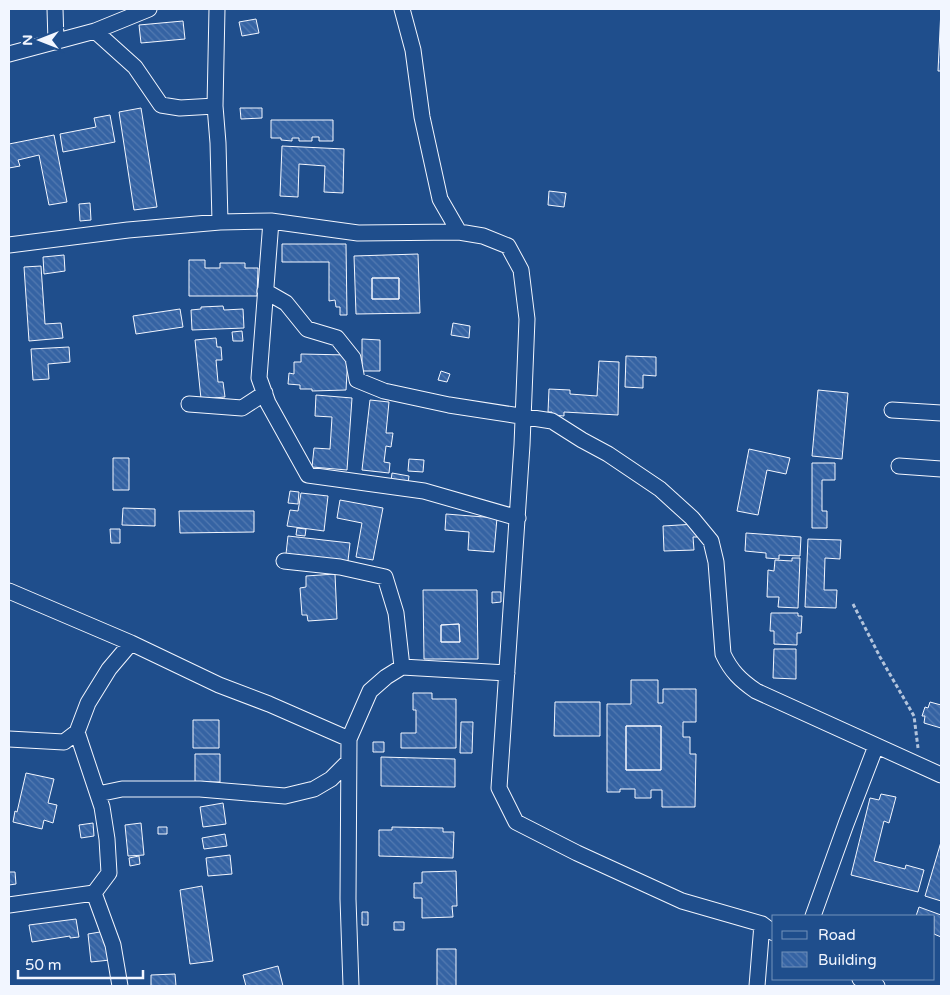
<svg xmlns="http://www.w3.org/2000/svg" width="950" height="995" font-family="'Varela Round',sans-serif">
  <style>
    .building { fill: url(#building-back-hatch); stroke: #f2f6ff; fill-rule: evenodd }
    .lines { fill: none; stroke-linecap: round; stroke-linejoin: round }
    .street-casing { stroke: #f2f6ff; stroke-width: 17 }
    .path { stroke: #b3c4dc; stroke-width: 3; stroke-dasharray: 4 2.5; stroke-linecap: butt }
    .street { stroke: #1f4e8c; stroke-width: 15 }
  </style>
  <defs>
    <pattern id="building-back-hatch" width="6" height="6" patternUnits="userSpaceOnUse" patternTransform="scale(1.25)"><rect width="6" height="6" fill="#3563a3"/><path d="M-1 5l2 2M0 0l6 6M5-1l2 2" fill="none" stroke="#537ab1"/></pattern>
  </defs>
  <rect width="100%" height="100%" fill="#1f4e8c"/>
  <path class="building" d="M941,9V71H938Z
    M256,19L259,33L242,36L239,22Z
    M183,21L185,39L141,43L139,25Z
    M141,108L157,207L134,210L119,112Z
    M240,108H262V118L241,119Z
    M110,115L115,142L63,152L60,134L96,127L94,118Z
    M271,120H333V141H319V137H312V141H299V138H292V141L281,140V138H271Z
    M54,135L67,202L49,205L39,155L18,160L20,166L9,168V144Z
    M282,146L344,149L343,193L324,192L325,166L299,164L298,197L280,196Z
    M549,191L566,193L564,207L548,205Z
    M90,203L91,220L80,221L79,204Z
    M282,244H346L347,315H340V307H336L335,300L329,301V262H282Z
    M418,254L420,313L356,314L354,256ZM372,278H399V299H372Z
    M64,255L65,271L44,274L43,257Z
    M189,260H205V268H220V263H245V268H258L257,296H189Z
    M41,266L45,324L61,323L63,338L29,341L24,267Z
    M372,278H399V299H372Z
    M223,306L224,310L243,309L244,328L192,330L191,310L201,309V307Z
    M180,309L183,327L136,334L133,316Z
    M453,323L470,326L469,338L451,335Z
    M242,331L243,341H233L232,332Z
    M216,338L217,347H221L222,360H216L218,382H223L225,397L201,399L195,340Z
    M362,339L380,340V371H359V364H362Z
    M69,347L70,362L48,364L49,379L33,380L31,349Z
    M301,354L348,355L346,390L312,391V389H300V385L288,384L289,373L294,374V362H301Z
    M626,356L656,357V376L643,375V388L625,387Z
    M599,361L619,362L618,415L564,412V416L552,415V412H548L549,389L570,390V394L597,396Z
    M441,371L450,374L447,382L438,380Z
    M818,390L848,393L842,459L812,456Z
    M316,395L352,398L347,470L312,467L314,448L330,449L332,417L315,416Z
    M370,400L389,402L386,433H393L391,447L386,446L384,462L390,463L389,473L362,470Z
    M749,449L790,458L786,474L767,470L758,515L737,511Z
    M113,458H129V490H113Z
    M409,459L424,460L423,472L408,471Z
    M812,463H835V480H822V511H827V528H812Z
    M392,473L409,476L408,484L391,481Z
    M290,491L299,492L298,504L288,503Z
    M301,493L328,496L324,531L287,526L290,510L298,511Z
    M340,500L383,508L373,560L356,557L362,523L337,518Z
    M123,508L155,509V526L122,525Z
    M179,511H254V532L180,533Z
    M446,514L497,518L494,552L468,550L469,532L445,530Z
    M696,524L697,537H693L694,550L664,551L663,526Z
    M297,528L306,529L305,536L296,535Z
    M110,529H120V543H111Z
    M746,533L801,537L800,556L779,555V559L766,558V553L745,551Z
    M288,536L350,543L348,561L286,554Z
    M808,539L841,540L840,559L825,558L824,590H837L836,608L805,607Z
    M792,558H800L798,608L778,607L779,597H767L768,570L774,571L775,560L792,561Z
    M335,574L337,619L308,621L307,615H302L300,588L306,587V576Z
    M423,590H477L478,659H424ZM459,624L460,642H441V625Z
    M492,592H501V602L492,603Z
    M771,613H798V616H802L801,633H797V645L774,644V631H770Z
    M459,624L460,642H441V625Z
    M774,649H796V679L773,678Z
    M631,680H658V703H663V689H696V722H683V737H690V754H696L695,807H662V790H651V798H635V789H620V792H607V704H631ZM626,726H661V770H626Z
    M413,693H432V699H456V748H401V733H416V710H413Z
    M555,702H600V736H554Z
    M930,702L941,705V728L924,723L925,716H922L925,707L928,708Z
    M193,720H219V748H193Z
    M461,722H473L472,753H460Z
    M626,726H661V770H626Z
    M373,742H384V752H373Z
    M195,754H220V782H195Z
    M381,757L455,759V787L381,786Z
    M26,773L54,779L48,803L57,805L53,823L44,820L42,829L13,822L15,811L17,812Z
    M881,794L896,797L889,823L884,821L874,861L905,869L906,865L924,870L918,892L851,875L870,798L879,800Z
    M223,803L226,824L203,827L200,807Z
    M93,823L94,836L81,838L79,825Z
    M141,823L144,855L128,856L125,825Z
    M158,827H167V834H158Z
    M392,827L443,828V832H454L453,858L379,856V830H392Z
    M225,834L227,846L204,849L202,838Z
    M941,842V901L925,896Z
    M230,855L232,874L208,876L206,858Z
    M139,856L140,864L130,866L129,858Z
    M456,871L457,906H452L453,917L422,918V898H414V883H422V872Z
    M9,872H15L16,884L9,885Z
    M202,886L213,961L190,964L180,890Z
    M919,907L941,915V937L934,934V916H916Z
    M362,912H368V925H362Z
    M76,919L79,937L70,938V936L32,942L29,925Z
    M394,922H404V930H394Z
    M106,931L110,960L91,962L88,934Z
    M437,949H456V986H437Z
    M278,966L283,986H246L243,975Z
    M175,974L176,986H151V975Z"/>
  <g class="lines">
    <defs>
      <path id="street" d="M55,9L56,42
        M217,9L215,106L218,143L220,222
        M402,9L413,50L422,117L440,199L459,232
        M95,31L135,67L161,105L180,108L215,106
        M9,54L95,31L149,9
        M271,221L259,378L268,403L308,475L424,491L518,518
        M9,245L128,230L220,222L271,221L358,233L459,232L483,236L508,246L521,270L527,319L522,445L499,788L516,822L577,853L682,901L762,924L774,933
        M265,291L286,303L307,329L337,338L353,358L357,380L384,391L449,405L552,421L582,440L608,454L660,489L692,518L711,541L716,562L723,654C731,671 740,680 756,691L941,775
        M189,404L242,408L265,393
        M892,410L941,413
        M899,466L941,469
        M284,561L340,567L385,577L396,613L402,667
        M9,591L131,643L219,685L269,704L349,739L348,899L351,986
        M9,739L64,742L77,732L88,703L109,669L131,643
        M349,739L370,691L386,677L402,667L507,673
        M98,794L122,789H200L285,796L314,789L331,779L348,762
        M94,893L113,945L120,986
        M9,905L94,893L109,873L107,839L102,807L77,732
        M813,916L846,824L876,746
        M860,979L877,986
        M757,986L762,924"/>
    </defs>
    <use href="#street" class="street-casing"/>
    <path class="path" d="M853,604L880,657L914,716L918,748"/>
    <use href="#street" class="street"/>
  </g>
  <rect width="950" height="995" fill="none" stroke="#f2f6ff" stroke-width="20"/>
  <rect x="772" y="915" width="162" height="65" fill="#1f4e8c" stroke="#7391ba"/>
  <rect x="782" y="931" width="25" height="8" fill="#1f4e8c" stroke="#7391ba"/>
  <text x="818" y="940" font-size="15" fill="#f2f6ff">Road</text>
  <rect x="782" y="952" width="25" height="15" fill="url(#building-back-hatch)" stroke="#7391ba"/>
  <text x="818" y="965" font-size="15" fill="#f2f6ff">Building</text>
  <g transform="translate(40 40) rotate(270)" stroke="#1f4e8c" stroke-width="4" paint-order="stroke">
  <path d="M0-4L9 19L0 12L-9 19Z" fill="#f2f6ff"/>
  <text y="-8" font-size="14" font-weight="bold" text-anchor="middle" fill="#f2f6ff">N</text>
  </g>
  <path d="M18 970v8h125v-8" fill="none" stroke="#f2f6ff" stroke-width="2.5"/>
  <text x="25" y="970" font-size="15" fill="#f2f6ff" stroke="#1f4e8c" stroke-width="4" paint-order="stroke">50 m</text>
</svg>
